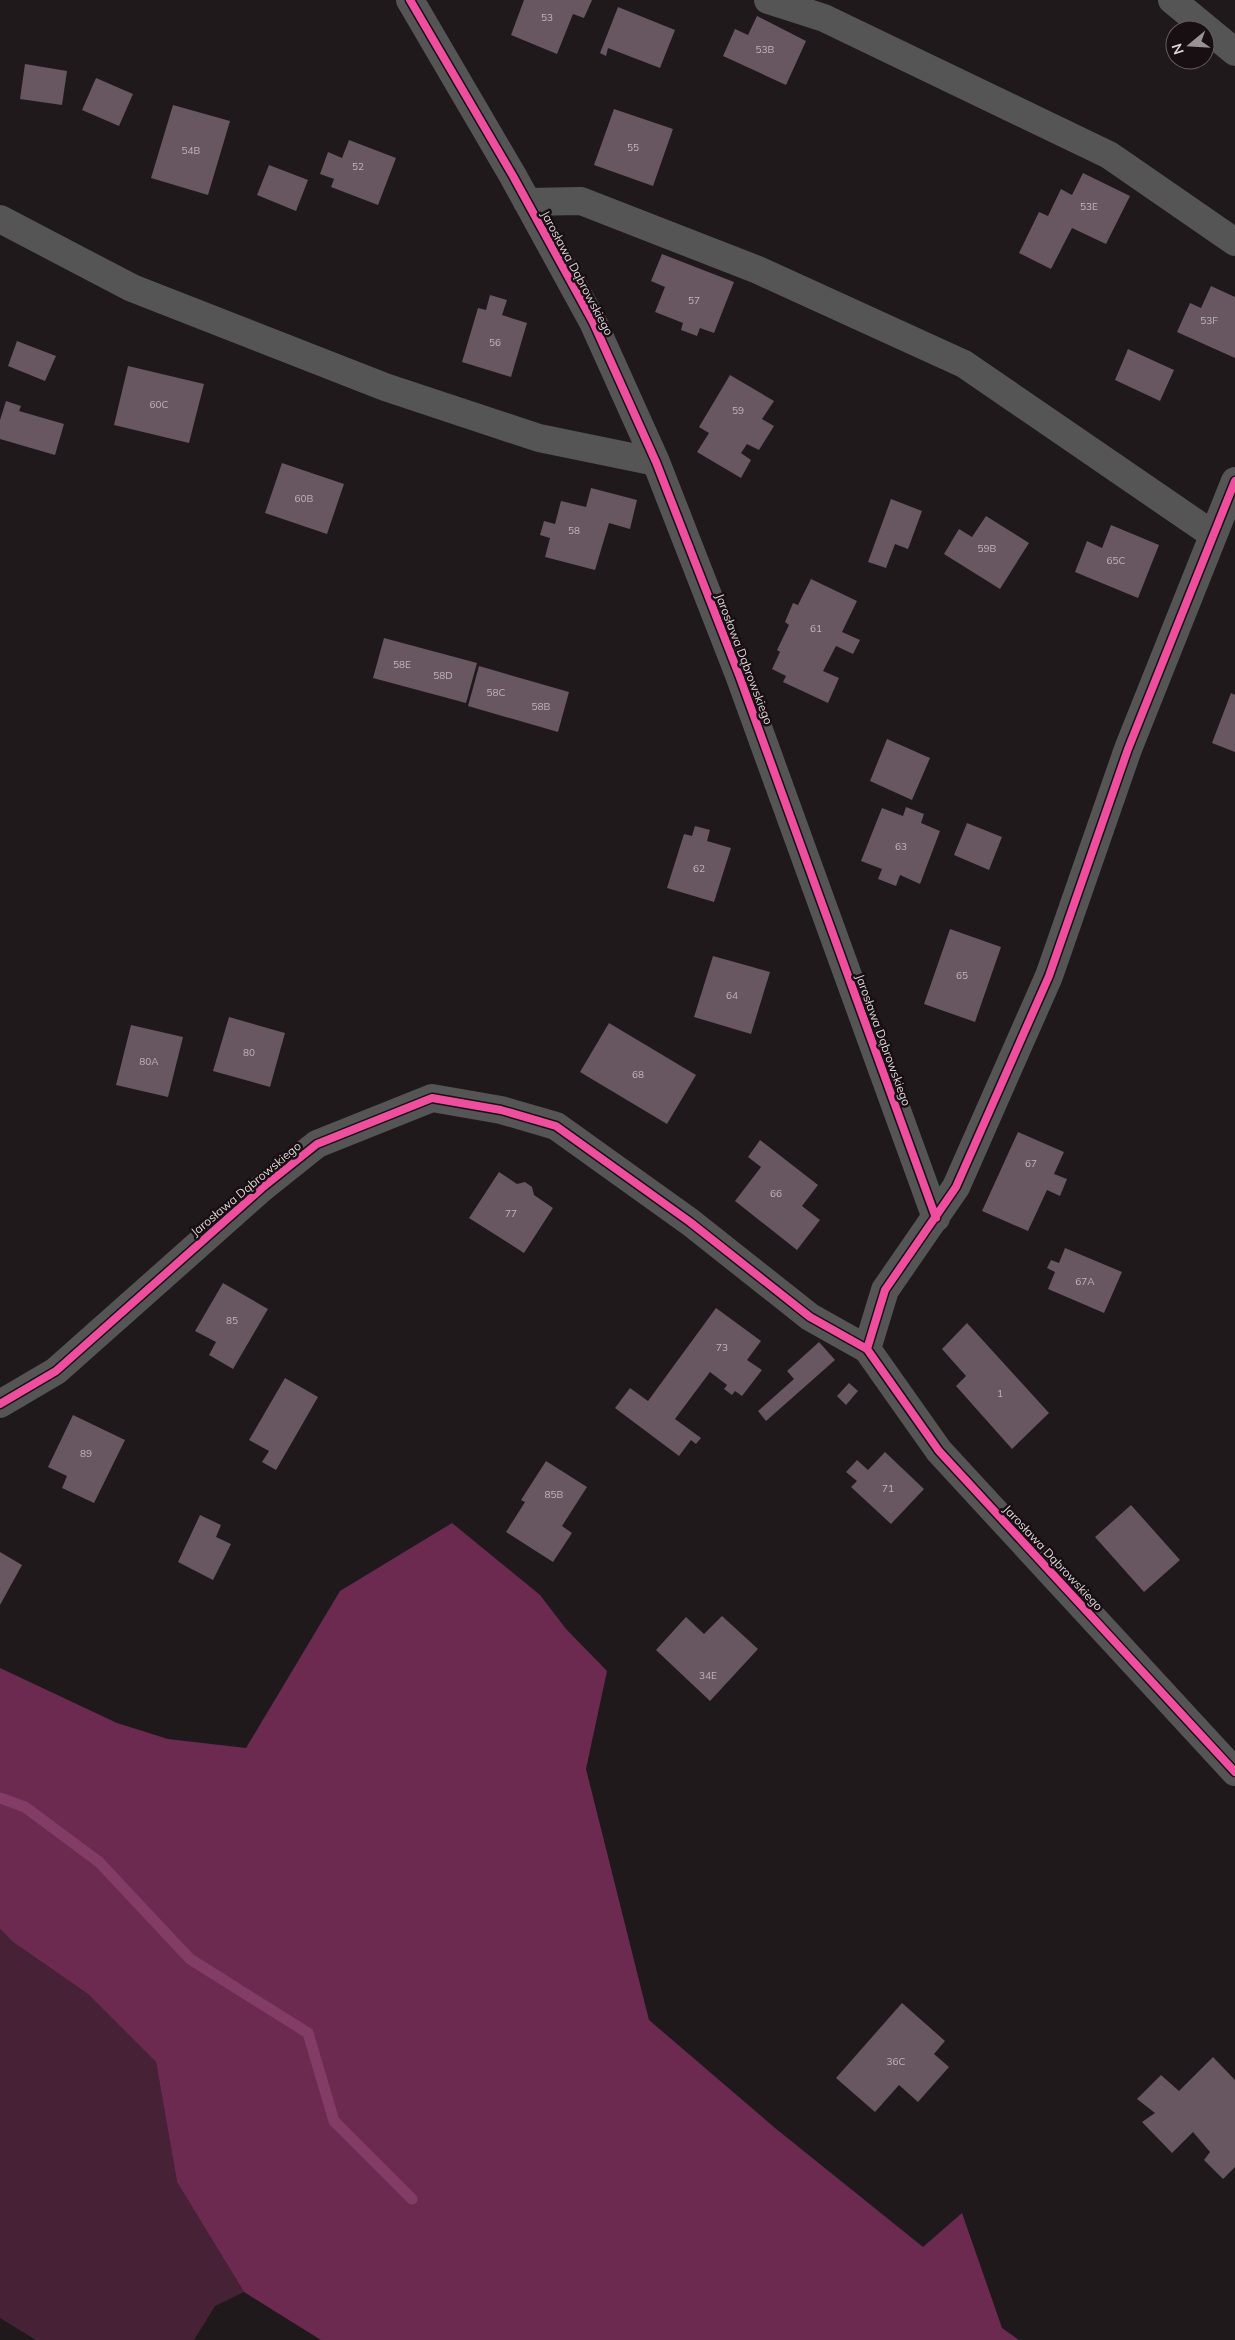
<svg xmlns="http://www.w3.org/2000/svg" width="1235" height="2340" font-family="Mulish,sans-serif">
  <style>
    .green { fill: #472237 }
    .forest { fill: #6c2a51 }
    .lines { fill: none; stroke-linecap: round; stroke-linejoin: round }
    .stream { stroke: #833c65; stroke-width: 11 }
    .building { fill: #685660 }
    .minor { stroke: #555556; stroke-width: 28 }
    .cycleway-casing { stroke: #180f13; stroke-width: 11 }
    .cycleway { stroke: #ef4d9e; stroke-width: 8 }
    .labels { text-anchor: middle; stroke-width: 5; stroke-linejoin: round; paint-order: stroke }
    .number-label { font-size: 10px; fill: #bfb5ba }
    .street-label { font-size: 12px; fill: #dcd5d8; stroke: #180f13 }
  </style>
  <rect width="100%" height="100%" fill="#1f191c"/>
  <path class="green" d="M0,1929L13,1942L88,1994L156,2062L177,2182L244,2292L215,2306L194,2340H36L0,2318Z"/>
  <path class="forest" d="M452,1523L540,1595L566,1629L607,1671L586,1769L649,2020L775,2128L923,2247L962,2213L1002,2328L1019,2340H321L244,2292L177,2182L156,2062L88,1994L13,1942L0,1929V1668L117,1723L168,1739L246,1748L340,1591Z"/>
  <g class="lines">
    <path class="stream" d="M0,1798L25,1807L99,1862L190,1959L308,2033L334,2121L412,2199"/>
  </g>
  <path class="building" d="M524,0H592L584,18L573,14L557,54L511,35Z
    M618,7L675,30L660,68L608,48L606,56L600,53Z
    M757,16L806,41L786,85L723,56L735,29L748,35Z
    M25,64L67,71L62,105L20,99Z
    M96,78L133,94L119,126L82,110Z
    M173,105L230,121L208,195L151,178Z
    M614,109L673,129L653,186L594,165Z
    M349,140L396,158L378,205L331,187L334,179L320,174L328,152L342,158Z
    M269,165L308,180L296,211L257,195Z
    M1083,173L1130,196L1106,244L1072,228L1051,269L1019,253L1039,212L1048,216L1061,189L1072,195Z
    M662,254L734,282L714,333L700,328L697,336L681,330L683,323L655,312L665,287L651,281Z
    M1211,286L1235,297V358L1177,332L1190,303L1201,308Z
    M490,295L507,300L502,315L527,323L511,377L462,362L478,308L486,310Z
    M17,341L56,356L45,381L8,366Z
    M1128,349L1174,370L1160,401L1115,380Z
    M128,366L204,384L189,443L114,425Z
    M730,375L774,401L762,419L774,426L759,450L747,444L741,453L751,460L741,478L697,452L709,433L699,427Z
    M6,401L21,406L19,411L64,424L55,455L0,439V420Z
    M282,463L344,484L327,534L265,513Z
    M591,488L637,500L630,529L609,523L595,570L545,557L550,538L540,535L544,521L555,524L561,501L586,507Z
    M891,499L922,511L908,549L895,544L886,568L868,562Z
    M986,516L1029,543L1000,589L944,554L959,529L972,537Z
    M1111,525L1159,545L1138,598L1075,572L1087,541L1102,548Z
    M811,579L857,601L842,632L860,640L853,654L836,646L823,671L839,678L828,703L783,682L786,676L772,669L780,652L777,650L789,625L785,622L793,603L798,605Z
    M384,638L477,663L466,703L373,678Z
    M479,666L569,692L558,732L468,706Z
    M1231,693L1235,695V752L1212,743Z
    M887,739L930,758L912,800L870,781Z
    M906,807L924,814L921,823L940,831L920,884L900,875L896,886L878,879L882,869L861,861L882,808L903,816Z
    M967,823L1002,837L989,870L954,855Z
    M695,826L710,830L707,841L731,848L714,902L667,888L684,834L692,836Z
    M950,929L1001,947L975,1022L924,1004Z
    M713,956L770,972L751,1034L694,1017Z
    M229,1017L285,1033L270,1087L213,1071Z
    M609,1023L696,1075L667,1124L580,1072Z
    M131,1025L183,1037L168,1097L116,1085Z
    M1018,1132L1064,1152L1054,1174L1067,1179L1060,1196L1047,1190L1028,1231L982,1211Z
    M760,1140L818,1185L802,1206L820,1220L797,1250L735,1201L761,1167L748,1157Z
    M499,1172L517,1184L525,1182L532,1187L534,1195L553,1208L524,1253L469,1218Z
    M1065,1248L1122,1272L1104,1313L1048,1289L1055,1272L1047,1268L1051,1260L1059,1263Z
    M223,1283L268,1309L233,1369L209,1355L216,1342L195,1331Z
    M716,1308L761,1341L747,1360L762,1370L742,1396L735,1391L732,1395L724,1389L727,1385L710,1372L675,1419L701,1438L696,1444L691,1440L679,1456L615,1408L630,1388L648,1401Z
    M967,1323L1049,1413L1012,1449L956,1386L966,1376L942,1349Z
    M819,1342L835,1360L766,1421L758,1411L794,1379L787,1371Z
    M285,1378L318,1397L276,1470L262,1462L269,1451L249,1440Z
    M849,1383L858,1391L846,1405L837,1396Z
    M73,1415L125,1440L94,1503L62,1488L67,1476L48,1467Z
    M885,1452L924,1489L891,1524L851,1487L857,1481L846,1472L857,1460L868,1470Z
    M546,1461L587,1487L562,1526L572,1533L553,1562L506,1532L525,1502L521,1500Z
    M1131,1505L1180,1560L1144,1592L1095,1537Z
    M200,1515L221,1525L216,1537L231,1544L213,1580L178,1562Z
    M0,1552L22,1565L0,1605Z
    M722,1616L758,1649L710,1701L656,1650L686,1617L704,1634Z
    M902,2003L945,2041L934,2054L949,2067L918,2102L899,2085L875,2112L836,2078Z
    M1213,2057L1235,2080V2167L1223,2179L1204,2160L1210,2152L1193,2132L1172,2153L1142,2122L1155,2113L1137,2099L1161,2075L1179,2091Z"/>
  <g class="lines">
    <path class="minor" d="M410,0L513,176L593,322L656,462L739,675L936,1218
      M768,0L824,18L1109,155L1235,242
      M1172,0L1235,52
      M527,202L581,201L758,270L964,364L1212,534
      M0,219L132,288L385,387L539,438L656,462
      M867,1349L885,1290L956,1187L1049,976L1128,749L1235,481
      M0,1404L56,1371L262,1188L317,1144L432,1098L501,1110L556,1126L690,1222L810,1317L867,1349L939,1451L1235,1772"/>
    <defs>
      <path id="cycleway" d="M410,0L513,176L593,322L656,462L739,675L936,1218
        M867,1349L885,1290L956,1187L1049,976L1128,749L1235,481
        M0,1404L56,1371L262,1188L317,1144L432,1098L501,1110L556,1126L690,1222L810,1317L867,1349L939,1451L1235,1772"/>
    </defs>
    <use href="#cycleway" class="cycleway-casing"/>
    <use href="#cycleway" class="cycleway"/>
  </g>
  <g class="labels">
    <g class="number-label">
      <text x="547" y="21">53</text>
      <text x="765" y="53">53B</text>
      <text x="633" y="151">55</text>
      <text x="191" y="154">54B</text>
      <text x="358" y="170">52</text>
      <text x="1089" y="210">53E</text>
      <text x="694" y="304">57</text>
      <text x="1209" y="324">53F</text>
      <text x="495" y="346">56</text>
      <text x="159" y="408">60C</text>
      <text x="738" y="414">59</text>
      <text x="304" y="502">60B</text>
      <text x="574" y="534">58</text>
      <text x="987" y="552">59B</text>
      <text x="1116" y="564">65C</text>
      <text x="816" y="632">61</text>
      <text x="402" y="668">58E</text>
      <text x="443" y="679">58D</text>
      <text x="496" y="696">58C</text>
      <text x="541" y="710">58B</text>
      <text x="901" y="850">63</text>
      <text x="699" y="872">62</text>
      <text x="962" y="979">65</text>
      <text x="732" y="999">64</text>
      <text x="249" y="1056">80</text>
      <text x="149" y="1065">80A</text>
      <text x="638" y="1078">68</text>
      <text x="1031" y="1167">67</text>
      <text x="776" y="1197">66</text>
      <text x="511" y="1217">77</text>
      <text x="1085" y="1285">67A</text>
      <text x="232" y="1324">85</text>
      <text x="722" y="1351">73</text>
      <text x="1000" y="1397">1</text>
      <text x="86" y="1457">89</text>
      <text x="888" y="1492">71</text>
      <text x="554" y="1498">85B</text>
      <text x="708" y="1679">34E</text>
      <text x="896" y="2065">36C</text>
    </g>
    <g class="street-label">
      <text transform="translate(577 273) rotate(62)" y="4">Jarosława Dąbrowskiego</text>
      <text transform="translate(744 659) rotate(69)" y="4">Jarosława Dąbrowskiego</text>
      <text transform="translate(883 1040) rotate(70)" y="4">Jarosława Dąbrowskiego</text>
      <text transform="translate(246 1189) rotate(-40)" y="4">Jarosława Dąbrowskiego</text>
      <text transform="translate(1053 1558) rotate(47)" y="4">Jarosława Dąbrowskiego</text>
    </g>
  </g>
  <g transform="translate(1190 45) rotate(252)"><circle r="24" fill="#180f13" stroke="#665e62"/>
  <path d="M0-4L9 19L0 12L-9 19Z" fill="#9a9396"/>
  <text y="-8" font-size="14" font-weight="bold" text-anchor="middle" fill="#dcd5d8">N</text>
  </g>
</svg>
